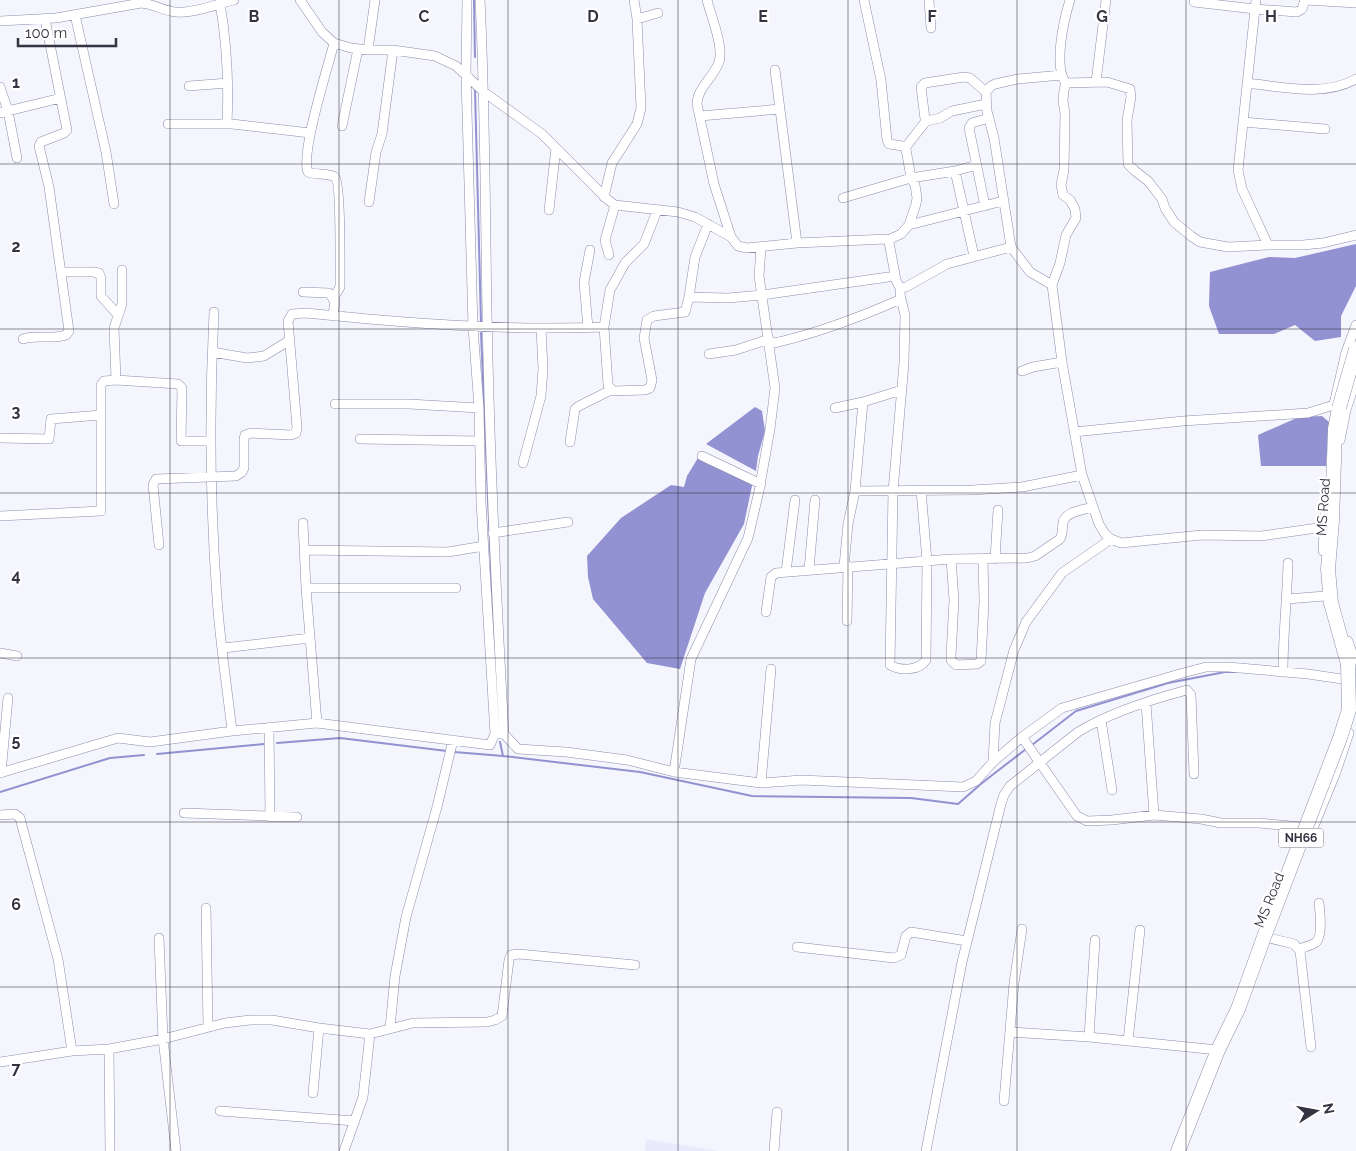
<svg xmlns="http://www.w3.org/2000/svg" width="1356" height="1151" font-family="Raleway,sans-serif">
  <style>
    .built { fill: #eaeafc }
    .water { fill: #9291d1 }
    .lines { fill: none; stroke-linecap: round; stroke-linejoin: round }
    .stream { stroke: #9291d1; stroke-width: 2 }
    .minor-casing { stroke: #8b8cad; stroke-width: 10 }
    .highway-casing { stroke: #8b8cad; stroke-width: 15 }
    .minor { stroke: #fff; stroke-width: 9 }
    .highway { stroke: #fff; stroke-width: 14 }
    .highway-bridge-casing { stroke: #8b8cad; stroke-width: 15; stroke-linecap: butt }
    .highway-bridge { stroke: #fff; stroke-width: 14 }
    .grid { fill: none; stroke: #333341; stroke-width: 1; stroke-opacity: 0.55 }
    .labels { text-anchor: middle; stroke-width: 4.5; stroke-linejoin: round; paint-order: stroke }
    .shield { fill: #fff; stroke: #70707a; stroke-width: 1 }
    .shield-label { font-size: 12px; font-weight: bold; fill: #333341 }
    .street-label { font-size: 14px; fill: #333341; stroke: #fff }
    .grid-label { font-size: 16px; text-anchor: middle; font-weight: bold; fill: #333341; stroke: #fff; stroke-width: 4.5; stroke-linejoin: round; paint-order: stroke }
  </style>
  <rect width="100%" height="100%" fill="#f5f5fd"/>
  <path class="built" d="M646,1139L719,1151H645Z"/>
  <path class="water" d="M1356,244V286L1341,316V337L1315,341L1295,325L1274,334H1219L1209,306L1210,272L1269,257L1295,258Z
    M755,407L762,411L765,431L758,456L756,471L706,444Z
    M1322,416L1329,422L1326,466H1261L1258,435L1299,417Z
    M701,453L753,481L744,524L705,593L680,669L647,663L593,599L588,577L587,556L621,518L671,485L684,487L687,476Z"/>
  <g class="lines">
    <path class="stream" d="M474,0L475,57
      M475,89L481,322
      M481,333L492,591
      M500,742L503,756
      M277,743L340,738L447,751
      M1032,745L1076,711L1168,683L1225,672H1235
      M454,752L503,756L640,772L752,796L911,798L958,804L982,783L1026,749
      M157,754L264,744
      M0,792L110,758L144,755"/>
    <defs>
      <path id="minor" d="M300,0L322,32L334,43L351,48L368,50H393L435,56L456,66L484,92L542,134L607,199L615,205L678,212L695,217L731,237L738,246L747,248L797,243L887,239L889,242L896,280L900,288L906,287L947,264L1011,247L1030,272L1052,285L1062,362L1082,475L1099,524L1105,534L1111,539L1121,543L1202,535L1261,536L1324,527
        M467,0L466,75L473,327L479,408L481,502L495,734
        M480,0C486,120 485,240 488,360C491,485 497,609 504,734
        M707,0C711,16 724,47 719,62C714,77 697,88 697,104L714,184L731,237
        M864,0L881,80L887,140L889,144L903,146L906,149L911,178L915,185L917,198L916,204L909,225L901,234L888,240
        M929,0L931,28
        M1070,0C1064,19 1053,67 1066,83L1107,82L1130,89L1131,97L1127,120L1128,164L1135,171L1148,181L1162,199L1165,208L1174,222L1191,236L1200,242L1228,247L1268,245H1303L1323,243L1356,235
        M1305,0L1356,3
        M1194,2L1255,9L1256,0
        M220,3C227,44 229,82 227,124
        M75,15L106,152L114,204
        M637,19L658,13
        M0,21L56,18L141,3C154,4 164,11 176,12C192,14 217,4 234,0
        M368,50L375,0
        M775,70L797,243
        M1096,82L1106,0
        M1247,83C1283,87 1324,97 1356,79
        M189,86L228,83
        M0,87L8,111L17,158
        M986,104L952,111L940,118L927,121L925,119L921,87L925,83L964,77L970,78L986,92
        M0,113L61,98
        M700,116L780,109
        M1243,122L1325,129
        M168,124H232L310,133
        M342,126L358,49
        M905,148L926,121
        M955,171L974,256
        M604,197L612,163L637,124L641,108L637,19L634,0
        M843,198L911,178L955,171L977,165
        M369,202L376,152L382,134L393,50
        M985,206L969,128L972,123L989,118
        M549,210L556,148
        M657,211L644,244L625,263L610,290L604,327L608,385L613,391L645,390L650,388L652,380L644,338L647,320L654,316L685,312L689,297L728,298L762,295L895,276
        M909,225L1003,201
        M1268,245L1242,189L1238,170L1255,9L1297,12L1302,9L1305,0
        M1011,247L994,138L987,111L986,92L991,86L995,84L1018,79L1062,75
        M609,255L605,240L615,205
        M61,272H93L99,273L101,278V296L118,315
        M1052,285L1060,263L1066,235L1076,218L1075,209L1070,200L1063,195L1061,185L1064,170L1065,114L1063,101L1064,90L1066,83
        M303,292L329,293L335,301L333,316
        M689,297L695,257L708,224
        M333,299L340,287C340,273 341,182 335,177C328,173 315,175 308,172C300,154 328,67 334,43
        M901,299L905,315L904,363L893,491L890,665C900,671 919,671 926,660L927,561L921,490
        M214,312C209,408 210,503 217,598C220,642 227,687 232,731
        M588,328L584,282L590,250
        M23,339C36,334 52,340 66,335L69,331L49,187L39,146L41,142L64,133L67,130L45,19
        M770,344C816,334 858,318 901,299L900,293
        M212,352L247,358L264,356L290,340
        M709,354L736,350L769,339
        M1022,371L1033,367L1062,362
        M116,380L114,328L122,304V270
        M335,404H409L479,408
        M1334,404L1346,352L1356,325
        M835,408L863,402L902,390
        M1074,432L1183,421L1308,413L1334,405
        M0,438L49,439L51,419L101,415
        M360,439L480,441
        M1340,440L1346,410L1356,380
        M570,442L575,409L579,406L611,390
        M702,456L761,484
        M523,463L541,396L543,369L541,329
        M855,491L972,490L1022,487L1082,475
        M0,516L101,511V385L104,381L116,380L178,384L182,388L181,441H210
        M303,523L306,588L317,723
        M493,533L568,522
        M159,545L153,485L156,479L236,476L242,472L244,468V439L245,435L251,433L291,435L296,433L297,427L288,321L292,314L306,313C405,323 504,331 604,327
        M304,550L448,552L484,546
        M1323,551L1326,491
        M951,559L954,600L951,656V660L956,665L977,664L981,661L984,602L983,559
        M995,559L998,510
        M844,566L848,524L855,491L863,402
        M809,570L815,500
        M786,572L795,500
        M306,588H456
        M1287,599L1325,596
        M766,612L771,577L776,573L951,559L1027,558L1035,556L1060,539C1063,534 1062,529 1063,523C1064,512 1083,510 1093,507
        M847,621L848,566
        M1348,641L1356,665
        M223,648L310,638
        M0,653L17,656
        M1283,672C1283,635 1287,600 1288,563
        M1146,703L1154,815
        M1101,720L1112,790
        M269,727L270,817
        M1022,737L1077,816L1087,821L1112,820L1154,815L1201,819L1221,823H1259L1301,827
        M993,762L995,723L1014,650L1026,622L1062,573L1111,539
        M674,772L691,659L748,538L759,491L770,429L775,388L759,276L761,248
        M0,773L118,738L150,742L232,731L317,723L490,745L495,734H504L518,749L566,752L627,760L674,772L761,783L801,780L963,787L976,781L993,762L1022,737L1062,708L1183,673L1206,667H1228L1308,674L1356,681
        M1,773L8,698
        M761,783L771,669
        M184,813L297,817
        M0,815L15,814L20,818L21,822L58,959L72,1051
        M1311,833L1336,772L1349,733
        M206,908L208,1027
        M159,938L163,1039L176,1151
        M1269,938L1294,944L1300,951L1311,1047
        M797,947L894,958L901,955L906,936L911,932L967,941
        M1299,949C1304,947 1310,946 1315,943C1323,938 1320,912 1319,903
        M390,1028L395,976L406,917L437,807L453,740
        M1010,1032L1089,1037L1218,1050
        M1089,1037L1095,940
        M1128,1041L1140,930
        M109,1049L110,1151
        M0,1062L72,1051L109,1049L163,1039L225,1023L250,1020H272L319,1028L370,1034L413,1023L487,1022L495,1020L502,1016L509,960L511,955L519,954L635,965
        M313,1093L319,1028
        M1004,1101L1014,983L1022,929
        M220,1111L355,1121
        M344,1151L363,1097L370,1034
        M774,1151L777,1112
        M926,1151L962,962L1001,804L1004,795L1010,786L1078,732C1108,714 1153,699 1187,690L1191,695L1194,774"/>
      <path id="highway" d="M1339,408L1335,429L1332,521L1328,569L1331,603L1348,664
        M1178,1151L1218,1050L1238,1009"/>
    </defs>
    <use href="#minor" class="minor-casing"/>
    <use href="#highway" class="highway-casing"/>
    <use href="#minor" class="minor"/>
    <use href="#highway" class="highway"/>
    <defs>
      <path id="highway-bridge" d="M1339,408L1356,349
        M1238,1009L1264,937L1340,738L1349,710L1348,664"/>
    </defs>
    <use href="#highway-bridge" class="highway-bridge-casing"/>
    <use href="#highway-bridge" class="highway-bridge"/>
  </g>
  <path class="grid" d="M170,0V1151M339,0V1151M508,0V1151M678,0V1151M848,0V1151M1017,0V1151M1186,0V1151M0,164H1356M0,329H1356M0,493H1356M0,658H1356M0,822H1356M0,987H1356"/>
  <g class="labels">
    <rect class="shield" x="1278.5" y="828.5" width="45" height="19" rx="4"/>
    <g class="shield-label">
      <text x="1301" y="842">NH66</text>
    </g>
    <g class="street-label">
      <text transform="translate(1323 507) rotate(-86)" y="5">MS Road</text>
      <text transform="translate(1269 900) rotate(-68)" y="5">MS Road</text>
    </g>
  </g>
  <g class="grid-label">
    <text x="254" y="22">B</text>
    <text x="424" y="22">C</text>
    <text x="593" y="22">D</text>
    <text x="763" y="22">E</text>
    <text x="932" y="22">F</text>
    <text x="1102" y="22">G</text>
    <text x="1271" y="22">H</text>
    <text x="16" y="88">1</text>
    <text x="16" y="252">2</text>
    <text x="16" y="417">3</text>
    <text x="16" y="581">4</text>
    <text x="16" y="746">5</text>
    <text x="16" y="910">6</text>
    <text x="16" y="1074">7</text>
  </g>
  <g transform="translate(1316 1111) rotate(79)" stroke="#ffffff" stroke-width="4" paint-order="stroke">
  <path d="M0-4L9 19L0 12L-9 19Z" fill="#333341"/>
  <text y="-8" font-size="14" font-weight="bold" text-anchor="middle" fill="#333341">N</text>
  </g>
  <path d="M18 38v8h98v-8" fill="none" stroke="#333341" stroke-width="2.5"/>
  <text x="25" y="38" font-size="15" fill="#333341" stroke="#ffffff" stroke-width="4" paint-order="stroke">100 m</text>
</svg>
